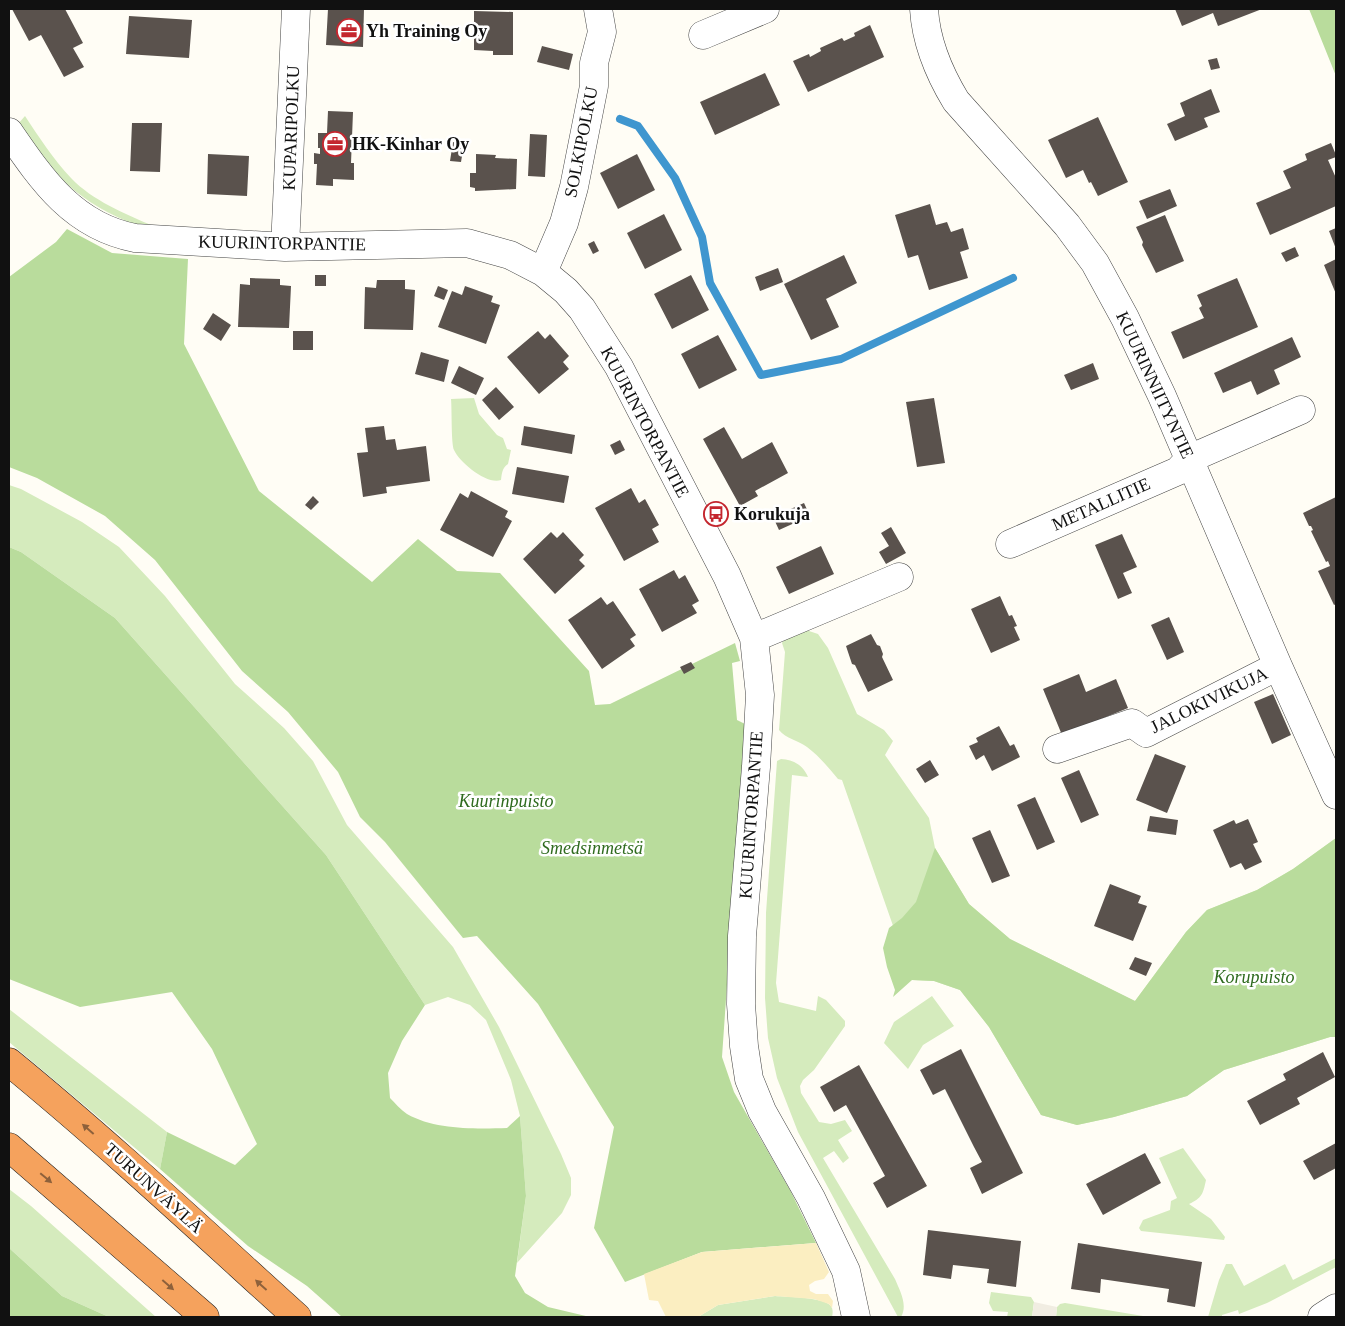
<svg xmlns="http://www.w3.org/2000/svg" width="1345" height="1326" font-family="Georgia,serif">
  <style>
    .green { fill: #d5ebbd }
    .forest { fill: #b9dc9c }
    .sand { fill: #fbeec1 }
    .plaza { fill: #f1ede2 }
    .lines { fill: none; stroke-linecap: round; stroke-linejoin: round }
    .stream { stroke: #3f96cf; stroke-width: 8 }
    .building { fill: #5a524d }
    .minor-casing { stroke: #444; stroke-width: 29 }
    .highway-casing { stroke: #222; stroke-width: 29 }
    .minor { stroke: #fff; stroke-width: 28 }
    .highway { stroke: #f5a25d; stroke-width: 28 }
    .oneway { fill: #8e613b }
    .labels { text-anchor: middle; stroke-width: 5; stroke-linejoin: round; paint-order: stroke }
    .poi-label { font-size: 18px; font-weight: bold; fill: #111; stroke: #fff; text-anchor: start }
    .street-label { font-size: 18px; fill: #111; stroke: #fff }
    .park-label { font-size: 18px; font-style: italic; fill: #2f6b1f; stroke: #fff }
  </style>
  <rect width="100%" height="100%" fill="#fffdf5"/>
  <path class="green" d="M25,116C39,137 53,159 71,178C93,201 124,213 153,226L151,231C86,207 57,183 18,124Z
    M474,398L479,414L497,435L503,438L507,449L511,450L508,464C502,468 502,473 501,480C487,485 460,463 454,450C451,443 452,409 451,399Z
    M9,485L21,489L82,522L119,547L165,596L235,684L284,728L313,761L347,825L453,947L499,1027L561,1154L571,1178V1195L562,1213L517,1263L526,1196L520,1116L511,1080L486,1020L470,1005L448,997L425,1005L326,855L115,618L21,552L9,547Z
    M806,630L818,634L828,648L857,714L884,730L893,741L885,755L929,818L935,848L969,904L1010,939L1135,1001L1186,932L1207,910L1257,890L1293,869L1336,838V1037H1330L1224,1070L1187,1096L1114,1117L1077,1125L1041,1115L989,1027L960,990L934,981L912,980L842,780L838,779C828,767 819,756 807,747C798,740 786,739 779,730L785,652L782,643L786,637Z
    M781,759C794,760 803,765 808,777L792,775L776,983L779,1002L816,1011L818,996L826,1000L845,1021V1026L814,1070L803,1080L800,1086L801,1093L819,1122L831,1124L845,1120L852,1131L838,1140L849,1158L843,1163L834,1151L823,1158L895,1279C900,1291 908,1305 901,1317H898L798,1132L777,1078L768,1038L765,998L766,913L777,761Z
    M932,996L954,1026L923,1045L908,1069L884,1043L894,1022Z
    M9,1009L167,1132L160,1169L9,1042Z
    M1183,1148L1206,1180C1203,1194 1202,1198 1189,1204L1211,1219L1225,1237L1224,1240L1141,1231L1139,1228L1143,1220L1170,1210L1171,1201L1177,1198L1159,1158Z
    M9,1189L31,1206L156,1317H109L62,1296L9,1248Z
    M1336,1258V1267L1267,1303L1239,1314L1238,1310L1222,1315V1317H1208L1219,1280L1226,1264H1232L1244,1286L1285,1264L1293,1280Z
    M991,1292L1031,1297L1034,1302L1032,1317H1007L1008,1312L993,1311L989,1303Z
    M775,1296C787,1297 824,1297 831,1306C833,1309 833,1313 832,1317H698L718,1305Z
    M1065,1303L1149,1317H1056L1057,1307L1060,1304Z"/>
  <path class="forest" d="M1309,9H1336V76Z
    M67,229L112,253L188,259L184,344L259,491L372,582L418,539L457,571L500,573L589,671L595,705L610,704L735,643L740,661L732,663L737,720L745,724L722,1057L734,1092L791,1192L816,1243L702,1252L625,1282L594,1228L614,1127L538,1004L477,936L463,938L385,842L360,817L338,772L288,712L242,671L155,560L105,516L37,478L9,467V277L56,242Z
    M9,547L21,552L115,618L326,855L425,1005L402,1041L388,1073L390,1098C395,1103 401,1110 407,1114C435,1130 476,1129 507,1128L520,1116L526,1196L515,1276L525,1293L548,1307L590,1317H342L307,1286L248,1246L160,1169L167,1132L235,1165L257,1144L212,1049L172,992L80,1007L9,979Z
    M1336,838V1037H1330L1224,1070L1187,1096L1114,1117L1077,1125L1041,1115L989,1027L960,990L934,981L912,980L893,997L895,990L887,967L883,948L889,928L902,918L916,902L935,848L969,904L1010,939L1135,1001L1186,932L1207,910L1257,890L1293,869Z
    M9,1248L62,1296L109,1317H9Z"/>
  <path class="sand" d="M816,1243L829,1272L824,1279L815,1281L809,1285L810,1291L816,1294H828L833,1301L832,1308L829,1304L814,1299L775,1296L718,1305L698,1317H666L658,1301L649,1300L644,1274L702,1252Z"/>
  <path class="plaza" d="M1034,1302L1057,1307L1056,1317H1032Z"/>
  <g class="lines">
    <path class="stream" d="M620,119L638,126L675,178L702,237L710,283L761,375L841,359L1013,278"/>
  </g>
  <path class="building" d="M12,9H65L83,43L73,48L84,67L64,77L41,35L29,41Z
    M328,9H364L363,47L326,45Z
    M1175,9H1262L1218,26L1213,13L1182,26Z
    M474,11L513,12V55H493V51L474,50Z
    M129,16L192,20L189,58L126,54Z
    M870,25L884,57L808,92L793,61L809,54L810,57L821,51L820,48L842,38L844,41L855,36L854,33Z
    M542,46L573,54L569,70L537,62Z
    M1217,58L1220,68L1211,70L1208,60Z
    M765,73L780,105L715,135L700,102Z
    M1211,89L1220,112L1204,118L1208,127L1175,141L1167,124L1185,116L1180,103Z
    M328,111L353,112L351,163H354V180L333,179V186L316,185L317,164H314V153L320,154V148H318V133H327Z
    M1098,117L1128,182L1098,196L1091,182L1089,183L1083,170L1066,178L1048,140Z
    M132,123H162L160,172L130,171Z
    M530,134L547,135L545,177L528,176Z
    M453,142L464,144L461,162L450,161Z
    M1331,143L1336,155V157L1328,160L1336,178V206L1270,235L1256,203L1291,188L1283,171L1307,160L1305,154Z
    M208,154L249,156L247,196L207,194Z
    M476,154L496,155L495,158L517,159L516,189L475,191V188L470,187V173H476Z
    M637,154L655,190L618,209L600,173Z
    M1170,189L1177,206L1147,219L1139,201Z
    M930,204L936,225L947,222L951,232L963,228L969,249L960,252L968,278L929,290L918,255L908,258L895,215Z
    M664,214L682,250L645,269L627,233Z
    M1165,215L1184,261L1156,273L1142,245L1143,242L1136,227Z
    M1336,228V249L1329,231Z
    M594,241L599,251L593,254L588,244Z
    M1295,247L1299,256L1286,262L1281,253Z
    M844,255L857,283L826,299L839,327L811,340L784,284Z
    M1336,259V294L1324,265Z
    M778,268L783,282L760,291L755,277Z
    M315,275H326V286H315Z
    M691,275L709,310L672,329L654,294Z
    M250,278L280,279V285L291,286L289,328L238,327L240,284L250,285Z
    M1237,278L1258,327L1183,359L1171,332L1204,318L1199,308L1202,306L1197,295Z
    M377,280H405V289L415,290L413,330L364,329L365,287L376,288Z
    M438,286L448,290L444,300L434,296Z
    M465,286L493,296L491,302L500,305L486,344L438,327L452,291L462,295Z
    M213,313L231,325L221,341L203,329Z
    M293,331H313V350H293Z
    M538,331L545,339L550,334L569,356L563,362L569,369L539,394L507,357Z
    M718,335L737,370L699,389L681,354Z
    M1292,337L1301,357L1274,370L1280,384L1257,395L1251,381L1223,393L1214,373Z
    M421,352L449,360L444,382L415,374Z
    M1093,363L1099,379L1071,390L1064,375Z
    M459,366L484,378L476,395L451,383Z
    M496,387L514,407L499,420L482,400Z
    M934,398L945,463L917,467L906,402Z
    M384,426L386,440L395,439L397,450L426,446L430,481L386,487L387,493L363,497L357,453L368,452L365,428Z
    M524,426L575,435L572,454L521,445Z
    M724,427L742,459L772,442L788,473L755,491L758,496L740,506L703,439Z
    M620,440L625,450L615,455L610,445Z
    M517,467L569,476L564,503L512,494Z
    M631,488L639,503L645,499L659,525L652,529L659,542L624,561L595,508Z
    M471,491L508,511L505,517L512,521L493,557L440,530L460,493L468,498Z
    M313,496L319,502L311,510L305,505Z
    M1336,497V604L1334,605L1318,571L1330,566L1328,561L1326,562L1311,531L1313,530L1311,526H1309L1303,513Z
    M804,503L810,516L779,530L773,517Z
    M891,527L906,553L886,564L879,552L889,546L881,533Z
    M551,532L557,538L563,532L584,555L579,560L585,566L555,594L523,559Z
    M1122,534L1137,567L1123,573L1132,593L1118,599L1095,545Z
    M821,546L834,574L789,594L776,567Z
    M674,570L679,579L685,575L699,601L692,605L697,613L662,632L639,589Z
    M1000,596L1009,616L1012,615L1017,626L1014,627L1020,640L991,653L971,609Z
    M601,597L607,605L613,601L636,635L630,639L635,646L602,669L568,620Z
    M1169,617L1184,652L1167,660L1151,625Z
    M871,634L877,645L880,646L883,654L882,657L893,680L868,692L855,665L852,664L846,646Z
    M691,662L695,668L684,674L680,667Z
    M1079,674L1086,692L1116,679L1128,708L1062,735L1043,689Z
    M1273,694L1291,735L1272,744L1254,702Z
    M999,726L1010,746L1014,744L1020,757L992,771L984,755L976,760L969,746L978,742L976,738Z
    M1155,754L1186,766L1167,813L1136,800Z
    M930,760L939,775L925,783L916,769Z
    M1079,770L1099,815L1081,823L1061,778Z
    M1035,797L1055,842L1037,850L1017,805Z
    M1150,816L1178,820L1176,835L1147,831Z
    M1248,819L1258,842L1253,844L1262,862L1245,870L1241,863L1230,868L1213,830L1234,820L1236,824Z
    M990,830L1010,876L992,883L972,838Z
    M1110,884L1141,896L1138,903L1147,906L1133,941L1094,926Z
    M1135,957L1152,963L1146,976L1129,969Z
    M961,1049L1023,1173L982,1194L970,1168L982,1162L974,1147L945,1089L933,1095L920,1070Z
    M1323,1052L1335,1077L1297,1098L1300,1104L1260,1125L1247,1101L1286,1080L1283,1074Z
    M859,1065L927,1186L887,1208L873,1183L885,1176L846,1105L834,1112L820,1087Z
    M1336,1143V1168L1314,1180L1303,1161Z
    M1145,1153L1161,1183L1103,1215L1086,1184Z
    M928,1230L1021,1241L1016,1287L987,1283L989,1269L953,1265L951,1279L923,1275Z
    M1078,1243L1202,1262L1195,1307L1167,1302L1169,1289L1101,1279L1100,1293L1071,1289Z"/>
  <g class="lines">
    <defs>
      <path id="minor" d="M924,9C926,42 939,73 956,101L1067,225L1095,263L1125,318L1162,396L1278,666L1336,795
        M703,35L765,9
        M9,132C42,180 73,226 135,238L285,247L467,243L510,255L543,272L566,291L582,309L619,367L727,576L754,638L760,695L756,767L742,936L741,1004L744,1046L749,1079L762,1111L811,1198L846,1271L856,1317
        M285,247L296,9
        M543,272L564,223L574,187L594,86V63L602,32L598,9
        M1010,544L1178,471L1189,459L1301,410
        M754,638L899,577
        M1057,749L1132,723L1146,733L1278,666
        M1322,1317L1336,1308"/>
      <path id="highway" d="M9,1062C108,1143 202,1231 297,1317
        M9,1147L205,1317"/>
    </defs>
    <use href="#minor" class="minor-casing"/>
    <use href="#highway" class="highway-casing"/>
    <use href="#minor" class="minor"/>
    <use href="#highway" class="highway"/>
  </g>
  <defs><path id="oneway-solid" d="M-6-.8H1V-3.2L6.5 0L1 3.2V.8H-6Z" transform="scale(1.25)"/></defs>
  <g class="oneway">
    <use href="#oneway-solid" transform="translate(88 1129) rotate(-139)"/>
    <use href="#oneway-solid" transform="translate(46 1178) rotate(40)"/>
    <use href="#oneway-solid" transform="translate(168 1285) rotate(41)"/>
    <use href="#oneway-solid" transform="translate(261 1285) rotate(-138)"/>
  </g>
  <defs>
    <symbol id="office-ring" viewBox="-11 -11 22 22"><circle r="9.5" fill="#fff" stroke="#c4262e" stroke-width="1.5"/><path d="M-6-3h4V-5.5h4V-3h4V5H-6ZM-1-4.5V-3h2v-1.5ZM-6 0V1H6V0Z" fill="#c4262e"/></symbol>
    <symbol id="bus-ring" viewBox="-11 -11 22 22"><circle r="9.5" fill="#fff" stroke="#c4262e" stroke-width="1.5"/><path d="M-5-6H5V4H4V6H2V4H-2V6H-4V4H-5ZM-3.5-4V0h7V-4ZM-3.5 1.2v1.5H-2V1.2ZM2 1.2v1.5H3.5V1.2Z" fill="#c4262e"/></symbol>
  </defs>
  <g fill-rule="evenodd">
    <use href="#office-ring" x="335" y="17" width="28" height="28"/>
    <use href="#office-ring" x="321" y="130" width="28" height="28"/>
    <use href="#bus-ring" x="702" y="500" width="28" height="28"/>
  </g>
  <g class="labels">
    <g class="poi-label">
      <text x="366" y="37">Yh Training Oy</text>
      <text x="352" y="150">HK-Kinhar Oy</text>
      <text x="734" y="520">Korukuja</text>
    </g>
    <g class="street-label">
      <text transform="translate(291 128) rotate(-88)" y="6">KUPARIPOLKU</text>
      <text transform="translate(581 142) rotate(-79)" y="6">SOLKIPOLKU</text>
      <text transform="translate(282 243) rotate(1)" y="6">KUURINTORPANTIE</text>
      <text transform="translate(1155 385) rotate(65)" y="6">KUURINNIITYNTIE</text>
      <text transform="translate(645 422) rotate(62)" y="6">KUURINTORPANTIE</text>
      <text transform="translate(1101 504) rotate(-24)" y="6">METALLITIE</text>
      <text transform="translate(1209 700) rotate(-26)" y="6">JALOKIVIKUJA</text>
      <text transform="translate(751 815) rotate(-86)" y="6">KUURINTORPANTIE</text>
      <text transform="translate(154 1188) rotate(42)" y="6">TURUNVÄYLÄ</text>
    </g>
    <g class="park-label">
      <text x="506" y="807">Kuurinpuisto</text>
      <text x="592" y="854">Smedsinmetsä</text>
      <text x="1254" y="983">Korupuisto</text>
    </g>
  </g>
  <rect width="1345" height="1326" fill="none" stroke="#111111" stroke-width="20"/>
</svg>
